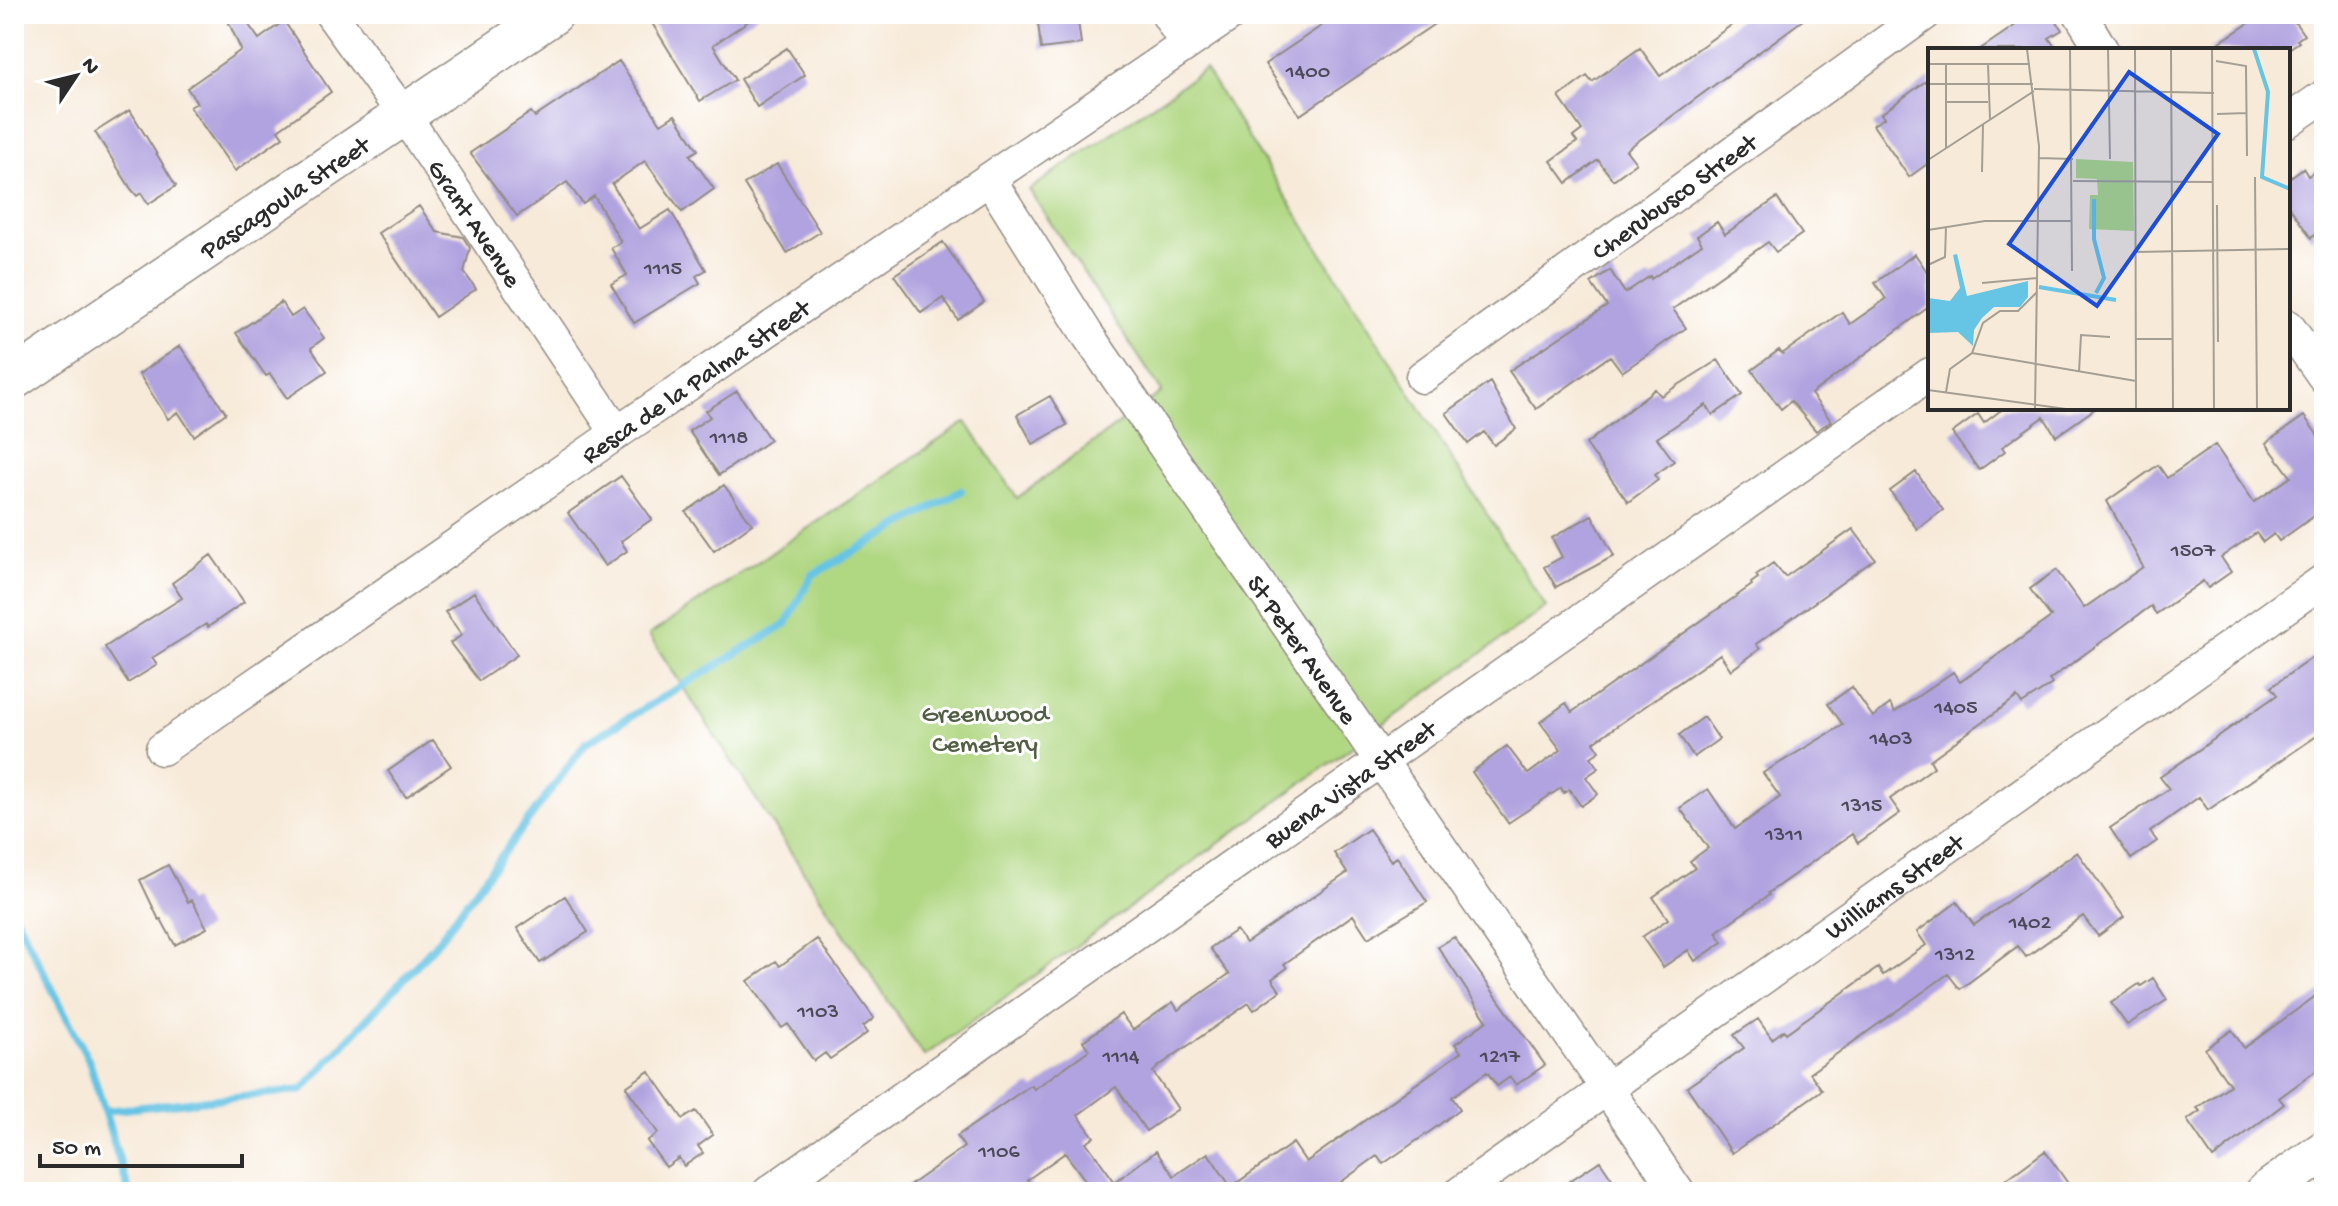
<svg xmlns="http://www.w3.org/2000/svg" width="2338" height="1206" font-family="'Gochi Hand',sans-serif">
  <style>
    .green { fill: #b0d782; stroke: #6e8156; stroke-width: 2 }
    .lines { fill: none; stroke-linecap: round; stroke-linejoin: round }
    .stream { stroke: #66c4e4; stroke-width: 8 }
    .building { fill: #b1a3df }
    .minor-casing { stroke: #918a82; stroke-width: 35 }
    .tertiary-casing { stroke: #918a82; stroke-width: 43 }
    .minor { stroke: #fff; stroke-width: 32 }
    .tertiary { stroke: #fff; stroke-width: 40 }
    .labels { text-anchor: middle; stroke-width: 6; stroke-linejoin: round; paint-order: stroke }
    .number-label { font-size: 22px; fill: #4c4958 }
    .street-label { font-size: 26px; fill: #2b2b2b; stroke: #fff }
    .park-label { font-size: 26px; fill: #535f45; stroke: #fff }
    .inset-river { fill: none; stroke: #66c4e4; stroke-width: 4 }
    .inset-road { fill: none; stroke: #a59e93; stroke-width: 2 }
    .view { fill: #1d4ed8; fill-opacity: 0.15; stroke: #1d4ed8; stroke-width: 4 }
    .inset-edge { fill: none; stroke: #2b2b2b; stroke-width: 4 }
  </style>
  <rect width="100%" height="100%" fill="#fff"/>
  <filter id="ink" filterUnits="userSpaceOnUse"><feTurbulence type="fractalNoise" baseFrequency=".0125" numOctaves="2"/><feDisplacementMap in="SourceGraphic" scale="16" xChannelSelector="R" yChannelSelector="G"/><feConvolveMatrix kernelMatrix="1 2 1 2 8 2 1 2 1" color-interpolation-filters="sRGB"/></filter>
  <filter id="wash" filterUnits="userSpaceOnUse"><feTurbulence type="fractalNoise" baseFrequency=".006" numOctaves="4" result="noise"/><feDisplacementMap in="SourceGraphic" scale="32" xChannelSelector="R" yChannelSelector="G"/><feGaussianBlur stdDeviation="1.8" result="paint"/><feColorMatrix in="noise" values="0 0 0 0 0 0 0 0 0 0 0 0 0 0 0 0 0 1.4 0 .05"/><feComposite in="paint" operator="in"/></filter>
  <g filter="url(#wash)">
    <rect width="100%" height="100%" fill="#f7ead9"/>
    <path class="green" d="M1205,69L1546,607L924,1056L649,635L966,422L1017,498L1162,392L1029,190Z"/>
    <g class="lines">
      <path class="stream" d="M14,914L89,1061L129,1192
        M105,1111L302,1090L434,946L586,743L786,624L812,575L961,491"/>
    </g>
    <g id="blocks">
      <path class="building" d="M225,14H241L259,39L284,21L331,92L278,130L283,137L235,171L190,107L197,103L187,88L241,50Z
        M667,14H759L713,45L735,80L700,101L652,23Z
        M1037,14H1077L1081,44L1041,49Z
        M1339,14H1449L1300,115L1265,64Z
        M1747,14H1811L1626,150L1636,163L1613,180L1598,160L1567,183L1551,161L1577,142L1573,137L1582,130L1559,97L1587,76L1592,82L1640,48L1660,76Z
        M2032,14H2051L2062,30L2049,38L2057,50H1979Z
        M2263,14H2289L2304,35L2297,40L2299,42L2287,50H2208Z
        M787,48L805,75L757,107L740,79Z
        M619,61L661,124L675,115L698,150L690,155L714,189L682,212L645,161L612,184L639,229L670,210L706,270L696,276L700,283L634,323L611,284L627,275L611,248L621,242L594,196L583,204L567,182L517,216L470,153L531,112L535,117Z
        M1930,78V162L1909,177L1873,125L1884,118L1881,114Z
        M130,110L176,186L148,204L141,193L137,196L131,189L95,132Z
        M777,164L820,232L787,253L744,184Z
        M2324,165V228L2311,238L2288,205V179L2303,168L2308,176Z
        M1777,198L1802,234L1776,252L1768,242L1673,309L1686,328L1622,372L1610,356L1536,409L1509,371L1607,306L1591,283L1610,270L1625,293L1650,276L1651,279L1702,244L1697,236L1717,222L1725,234Z
        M419,206L437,232L463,237L470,248L464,272L476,289L435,317L378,233Z
        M943,242L984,302L958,320L943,298L921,313L894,275Z
        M1915,254L1930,276V306L1811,394L1831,421L1816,431L1791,401L1781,409L1752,370L1779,350L1782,354L1842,312L1850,324L1886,299L1875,283Z
        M281,302L291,317L303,309L324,338L311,348L327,371L287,398L270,374L266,376L236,333Z
        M180,346L226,413L194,436L178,412L168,419L139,374Z
        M1718,360L1742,395L1713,415L1706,405L1657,438L1674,461L1655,475L1658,480L1628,502L1586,444L1655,389L1661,396Z
        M1490,382L1516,429L1494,445L1484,432L1468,444L1446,413Z
        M737,391L770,440L719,475L689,431L710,417L706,411Z
        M1050,396L1067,425L1033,444L1017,415Z
        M2004,408H2096L2056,436L2044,417L2002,447L2005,451L1979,470L1952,433L1978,414L1984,423Z
        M2304,416L2324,444V509L2279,541L2274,534L2263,542L2256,533L2221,557L2231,572L2208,588L2203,581L2156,614L2151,606L2049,680L2052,684L2022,704L2017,697L1930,760L1934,767L1890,799L1900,813L1858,843L1852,834L1768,893L1769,895L1716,932L1723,942L1695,961L1688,950L1663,967L1642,937L1668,919L1653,897L1695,868L1690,861L1708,848L1680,808L1708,789L1735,829L1780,797L1763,773L1843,725L1828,704L1852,687L1873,717L1890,704L1895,712L1953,672L1960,682L2051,617L2030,589L2056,570L2084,608L2143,567L2107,501L2158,465L2167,478L2215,445L2254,502L2291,477L2266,443Z
        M1916,472L1943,510L1917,529L1890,491Z
        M621,476L652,519L621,541L627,551L605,566L568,513Z
        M724,485L752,524L714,551L686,512Z
        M1592,515L1614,556L1556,587L1544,567L1562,557L1552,538Z
        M1853,529L1875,559L1756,644L1760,649L1731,670L1720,654L1594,742L1600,751L1591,757L1599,768L1586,777L1598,794L1581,806L1569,789L1564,793L1561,788L1508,823L1472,772L1507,746L1528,774L1561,750L1540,722L1566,703L1572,712L1752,585L1751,583L1758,578L1756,575L1773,563L1785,577Z
        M211,555L244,602L208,627L206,624L152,658L157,665L128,683L105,647L182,598L172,583Z
        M474,592L517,655L479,681L450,643L462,635L445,612Z
        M2324,649V731L2208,810L2199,797L2150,832L2157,841L2131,859L2110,828L2169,789L2160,777L2277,695L2271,687Z
        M1704,717L1719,739L1694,757L1679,735Z
        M433,740L451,766L406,797L388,771Z
        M1369,829L1391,861L1397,857L1427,902L1368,938L1353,915L1284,964L1287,968L1272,979L1280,991L1254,1010L1249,1003L1159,1066L1153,1072L1178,1109L1146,1131L1116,1087L1078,1115L1094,1137L1086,1142L1115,1182L1156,1151L1174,1176L1208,1153L1231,1187L1293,1143L1306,1162L1461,1052L1455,1044L1487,1021L1438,947L1454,937L1545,1065L1516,1085L1510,1077L1497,1086L1487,1072L1452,1097L1460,1109L1432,1130L1383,1164L1377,1156L1327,1192H1094L1065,1153L1027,1180L1035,1192H900L964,1147L957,1136L1031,1085L1034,1089L1089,1050L1083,1041L1121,1014L1133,1030L1173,1002L1178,1010L1229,974L1210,948L1236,930L1246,943L1347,873L1334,853Z
        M2077,852L2124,917L2098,936L2083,916L2026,957L2018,946L1960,989L1948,974L1810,1073L1822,1090L1732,1153L1687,1087L1744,1048L1734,1035L1758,1019L1772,1039L1784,1030L1786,1033L1878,968L1883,975L1926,945L1917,932L1957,902L1974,925Z
        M168,865L188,902L192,900L207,928L175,945L161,919L159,920L140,880Z
        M565,896L588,932L540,963L517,928Z
        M817,939L874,1018L863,1027L867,1033L855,1042L830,1059L825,1053L814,1061L788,1024L782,1028L748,981L776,961L780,966Z
        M2153,978L2167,1000L2127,1025L2111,1003L2139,984L2141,986Z
        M2324,990V1065L2279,1098L2284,1104L2213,1158L2187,1120L2200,1111L2197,1108L2230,1085L2205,1049L2232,1030L2244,1048Z
        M649,1071L683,1119L696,1111L713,1135L698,1146L703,1153L684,1166L679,1158L666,1167L647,1141L658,1133L626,1087Z
        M2045,1151L2074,1192H1989Z
        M1600,1161L1621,1192H1553Z"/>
    </g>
  </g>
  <g filter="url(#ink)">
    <use href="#blocks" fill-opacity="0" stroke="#918a82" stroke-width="2"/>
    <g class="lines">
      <defs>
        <g id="minor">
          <path id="s1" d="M331,14L404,115L617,433"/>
          <path d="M1167,14L1186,44"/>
          <path d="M2080,14L2102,50"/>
          <path d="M2288,121L2324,96"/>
          <path id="s2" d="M990,180L1087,334L1678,1192"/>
          <path d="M2288,326L2324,377"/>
          <path id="s3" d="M1422,377L1925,14"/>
          <path id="s4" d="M162,749L617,433L1231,14"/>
          <path id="s5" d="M769,1192L1930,374"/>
          <path id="s6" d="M1461,1192L2324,580"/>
        </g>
        <g id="tertiary">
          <path id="s7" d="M14,379L553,14"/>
          <path d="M2266,1192L2324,1151"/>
        </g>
      </defs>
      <use href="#minor" class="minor-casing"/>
      <use href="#tertiary" class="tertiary-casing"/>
      <use href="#minor" class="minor"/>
      <use href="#tertiary" class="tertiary"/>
    </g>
  </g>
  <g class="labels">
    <g class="number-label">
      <text x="1308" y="77">1400</text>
      <text x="663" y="274">1115</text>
      <text x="729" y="443">1118</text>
      <text x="2193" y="556">1507</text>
      <text x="1956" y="713">1405</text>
      <text x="1891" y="744">1403</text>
      <text x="1862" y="811">1315</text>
      <text x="1784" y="840">1311</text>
      <text x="2030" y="928">1402</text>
      <text x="1955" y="960">1312</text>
      <text x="818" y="1017">1103</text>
      <text x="1121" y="1062">1114</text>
      <text x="1500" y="1062">1217</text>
      <text x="999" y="1157">1106</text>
    </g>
    <g class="street-label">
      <text dy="9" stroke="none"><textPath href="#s3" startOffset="310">Cherubusco Street</textPath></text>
      <text dy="9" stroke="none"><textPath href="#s7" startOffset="326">Pascagoula Street</textPath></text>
      <text dy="9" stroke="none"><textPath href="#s1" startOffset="254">Grant Avenue</textPath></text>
      <text dy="9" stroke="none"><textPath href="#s4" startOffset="648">Resca de la Palma Street</textPath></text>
      <text dy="9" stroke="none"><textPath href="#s2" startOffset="564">St Peter Avenue</textPath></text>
      <text dy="9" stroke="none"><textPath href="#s5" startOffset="710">Buena Vista Street</textPath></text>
      <text dy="9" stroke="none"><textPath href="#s6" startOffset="530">Williams Street</textPath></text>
    </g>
    <g class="park-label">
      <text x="985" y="721">Greenwood<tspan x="985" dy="30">Cemetery</tspan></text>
    </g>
  </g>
  <g transform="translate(1928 48)">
    <rect width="362" height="362" fill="#f7ead9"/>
    <path d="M148,111L205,114L206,183L161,181L162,147H170L169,131L148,130Z" fill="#b0d782"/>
    <path d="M29,206L39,248L100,233V249L92,259H66L54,270L46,282L45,298L30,284L0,285V250L22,253L32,240L25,207Z" fill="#66c4e4"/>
    <path class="inset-river" d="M326,1L340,44L334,129L362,141M166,151V191L176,230L168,245M111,239L188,252"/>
    <path class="inset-road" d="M99,1L111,98L107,361M142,1L144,223M180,1L182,111M207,1L208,361M243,1L245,361M284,1L286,361M288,13L318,18L319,108M0,16H102M18,16V100M60,16L62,71M0,36H105M106,41L286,45M17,54H60M289,66L319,65M111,110L145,111M0,112L106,43M54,124L55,76M327,129L329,361M145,133L285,134M289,157L290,294M0,182L57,173H144M208,204L362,201M0,217L17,209L18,179M54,235L109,230M208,291H244M44,305L208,333M151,324L153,287L182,289M0,342L138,361M18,344L22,321L44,305L55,275L72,263H90L109,244"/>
    <path class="view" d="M201,24L290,86L169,258L81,196Z"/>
    <rect width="362" height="362" class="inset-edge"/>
  </g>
  <rect width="2338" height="1206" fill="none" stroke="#fff" stroke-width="48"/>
  <g transform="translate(76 76) rotate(55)" stroke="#ffffff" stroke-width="6" paint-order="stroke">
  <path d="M0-6L14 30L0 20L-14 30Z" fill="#2b2b2b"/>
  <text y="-12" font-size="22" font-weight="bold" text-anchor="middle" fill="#2b2b2b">N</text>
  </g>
  <path d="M40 1154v12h202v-12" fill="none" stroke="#2b2b2b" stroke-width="4"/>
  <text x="52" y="1154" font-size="24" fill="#2b2b2b" stroke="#ffffff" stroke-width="6" paint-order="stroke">50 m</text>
</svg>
